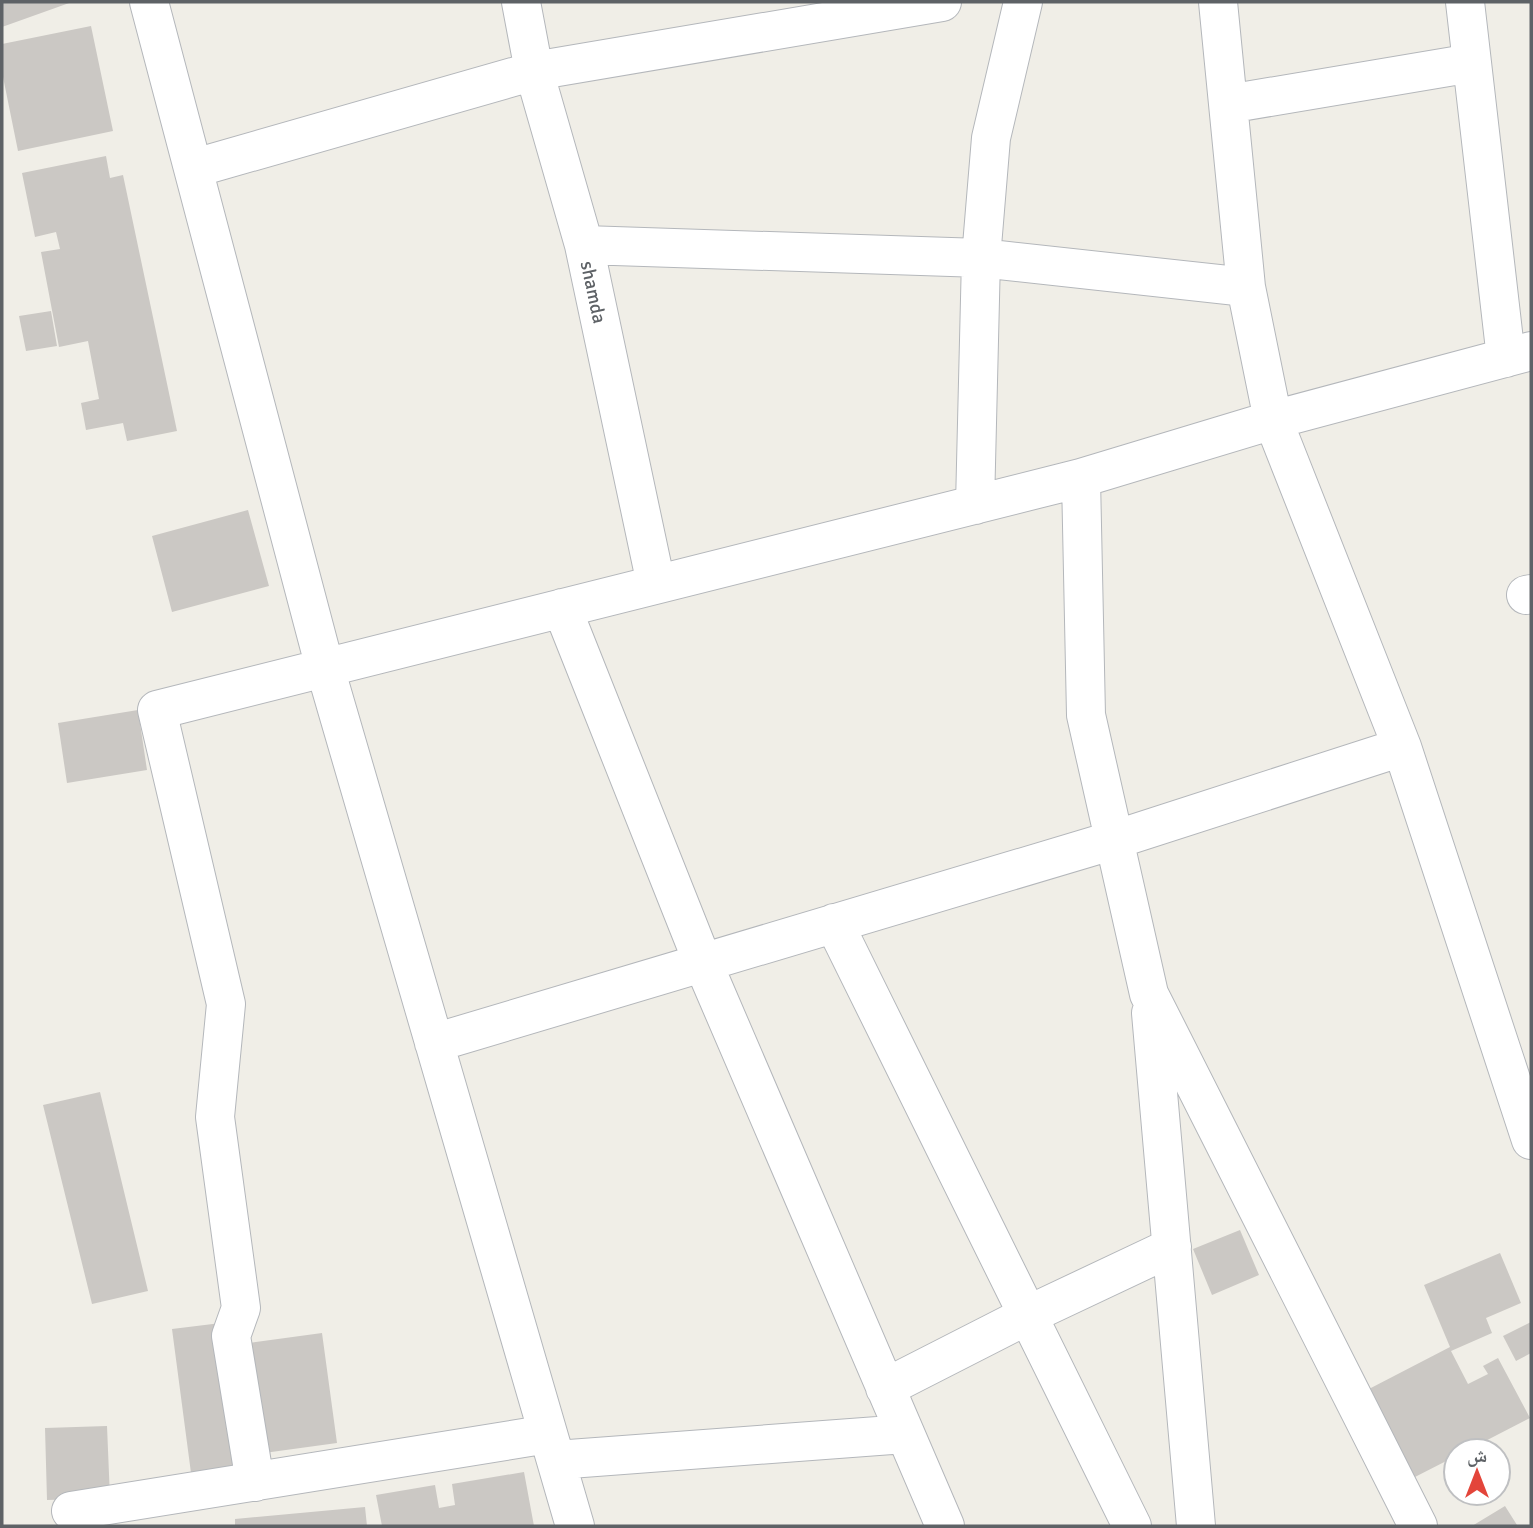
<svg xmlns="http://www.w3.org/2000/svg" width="1533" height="1528" font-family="Signika,'Noto Naskh Arabic',sans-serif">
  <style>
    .building { fill: #cbc8c4 }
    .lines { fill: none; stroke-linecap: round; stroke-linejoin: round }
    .minor-casing { stroke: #b4b7bb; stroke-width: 40 }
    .minor { stroke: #fff; stroke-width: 38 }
    .labels { text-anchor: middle; stroke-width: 7; stroke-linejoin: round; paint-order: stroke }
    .street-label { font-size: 19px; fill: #5e6266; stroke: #fff }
  </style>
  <rect width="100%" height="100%" fill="#f0eee7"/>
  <path class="building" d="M2,2H72L2,27Z
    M91,26L113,131L18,151L2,72V44Z
    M106,156L110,178L123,175L177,431L127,441L123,423L86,430L81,403L99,399L88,341L59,347L41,252L60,249L56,232L35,237L22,173Z
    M51,311L57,346L26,351L19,316Z
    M248,510L269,586L172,612L152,536Z
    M138,710L147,770L67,783L58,723Z
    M100,1092L148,1291L92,1304L43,1105Z
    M1240,1230L1259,1275L1212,1295L1193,1249Z
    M1500,1253L1521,1303L1486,1318L1492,1333L1451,1351L1468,1384L1488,1374L1483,1366L1498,1358L1530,1418L1466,1451H1456V1456L1413,1478L1367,1390L1450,1347L1424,1285Z
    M1531,1322V1353L1516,1361L1503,1336Z
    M221,1323L240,1466L191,1473L172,1329Z
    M322,1333L337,1443L264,1453L249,1343Z
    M107,1426L110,1498L47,1500L45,1428Z
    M524,1472L534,1526H382L376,1495L435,1485L439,1508L455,1505L452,1484Z
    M1505,1506L1517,1525L1472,1526Z
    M365,1507L367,1526H235V1519Z"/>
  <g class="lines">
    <defs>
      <path id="minor" d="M149,2L325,668L575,1526
        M521,2L534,71L584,245L656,584
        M1218,2L1246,287L1273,420L1402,747L1531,1140
        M1465,2L1506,358
        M1228,104L1472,63
        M195,168L534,71L942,2
        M584,245L981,258L1246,287
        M1081,478L1086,715L1149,994L1418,1526
        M975,505L981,258L991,138L1023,2
        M1526,595L1531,594
        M562,608L703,963L945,1526
        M834,923L1132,1526
        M1151,1013L1196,1526
        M434,1043L1114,840L1402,747
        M885,1388L1028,1315L1172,1247
        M556,1460L905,1434
        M255,1482L231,1336L241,1308L215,1117L226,1004L157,710L1081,478L1273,420L1531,351
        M71,1511L548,1434"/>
    </defs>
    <use href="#minor" class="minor-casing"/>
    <use href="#minor" class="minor"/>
  </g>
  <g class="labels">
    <g class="street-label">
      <text transform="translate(594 292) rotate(78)" y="7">shamda</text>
    </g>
  </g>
  <rect width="1533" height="1528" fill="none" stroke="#5e6266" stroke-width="7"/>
  <g transform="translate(1477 1472)"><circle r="33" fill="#ffffff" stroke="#bfc0c2" stroke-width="2"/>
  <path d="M0-5L12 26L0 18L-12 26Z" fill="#e3453a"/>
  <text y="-10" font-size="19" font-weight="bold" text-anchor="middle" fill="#5e6266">ش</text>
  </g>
</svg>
